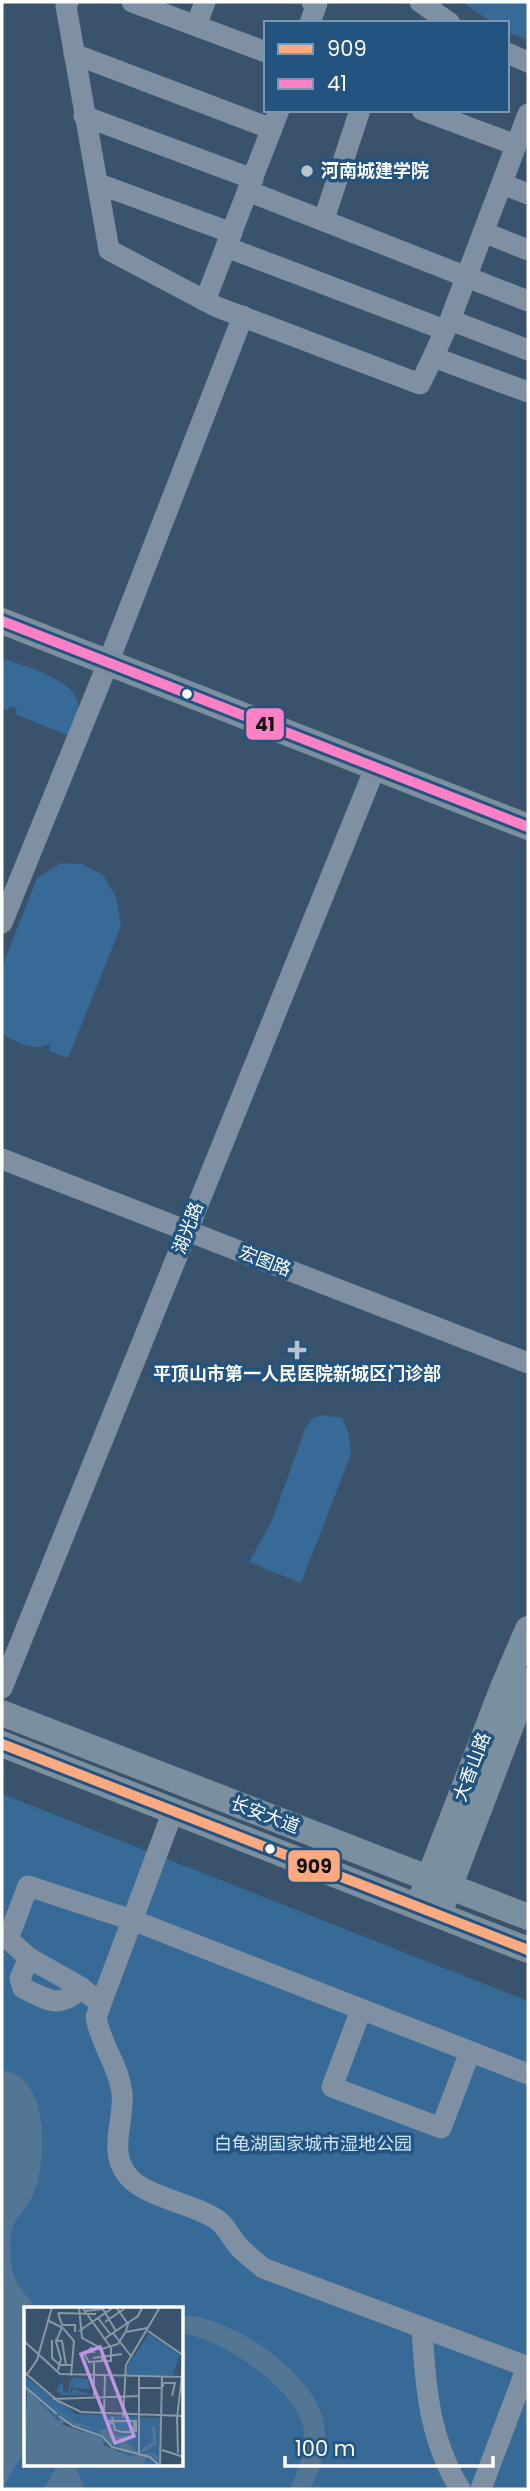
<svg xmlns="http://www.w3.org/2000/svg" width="530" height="2491" font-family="Poppins,'Noto Sans SC',sans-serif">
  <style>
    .green { fill: #376a96; fill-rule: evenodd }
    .water { fill: #547695 }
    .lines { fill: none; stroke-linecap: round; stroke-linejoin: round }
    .minor { stroke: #7e90a1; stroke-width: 21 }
    .major { stroke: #7c8f9f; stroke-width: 26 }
    .bus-1-casing { stroke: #235480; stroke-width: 16 }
    .bus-2-casing { stroke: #235480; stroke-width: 16 }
    .bus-1 { stroke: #ffa980; stroke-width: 10 }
    .bus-2 { stroke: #ff80c5; stroke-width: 10 }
    .poi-dot { fill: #b9c3cb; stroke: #235480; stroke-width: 2.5 }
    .bus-dot { fill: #fff; stroke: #235480; stroke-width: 2.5 }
    .labels { text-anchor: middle; stroke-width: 7; stroke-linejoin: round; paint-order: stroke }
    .poi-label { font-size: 18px; font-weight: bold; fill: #fff; stroke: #235480; text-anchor: start }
    .street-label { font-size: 18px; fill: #fff; stroke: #235480 }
    .park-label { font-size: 18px; fill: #cce3f5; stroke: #235480 }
    .inset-river { fill: none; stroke: #547695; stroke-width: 3.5 }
    .inset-road { fill: none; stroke: #8898a6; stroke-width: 2 }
    .view { fill: #bd96df; fill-opacity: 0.15; stroke: #bd96df; stroke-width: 3.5 }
    .inset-edge { fill: none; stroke: #fff; stroke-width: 3.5 }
    .line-badge { stroke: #235480; stroke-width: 2.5 }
    .pale-badge-label { font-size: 19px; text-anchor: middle; font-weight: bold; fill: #111 }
  </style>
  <rect width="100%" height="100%" fill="#38536b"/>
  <path class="green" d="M462,2H528V40L507,32V23H493Z
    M2,658C22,666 77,679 78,705C79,715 73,727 69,736L15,714L17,709L10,706L7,710L2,708Z
    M61,863L82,864L103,875L116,897L121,926L68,1058L49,1051L51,1043C36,1053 16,1042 2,1034V967L37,878Z
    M323,1415L342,1418L348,1431L351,1454L301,1583L249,1562L272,1521L305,1429L313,1418Z
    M2,1794L528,2001V2489H2ZM26,2309H182V2465H26Z"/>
  <path class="water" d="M2,2071C51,2075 47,2162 33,2195C29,2206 17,2215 13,2226C9,2236 10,2270 15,2279C19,2290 31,2300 38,2309H26V2452L16,2464L2,2489Z
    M182,2315C229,2316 303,2367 320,2410C331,2435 322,2467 310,2489H289C298,2476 307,2442 303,2426C296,2390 218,2335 182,2334Z
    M57,2465H75L85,2489H44Z"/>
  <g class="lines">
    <path class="minor" d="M68,2L66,6L109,250L217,307L420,384L433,357
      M132,2L266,52
      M420,2L450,23
      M310,23L317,3L312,2
      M196,26L205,2
      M507,53L528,62
      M74,54L272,129
      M422,110L516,145
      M528,114L450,320L433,357L528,392
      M84,116L253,179
      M99,184L232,233
      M502,184L528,194
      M248,191L528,301
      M324,219L360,110
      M483,232L528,250
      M226,247L445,330
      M205,301L279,110
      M450,320L528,350
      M2,923L108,663L243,316
      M2,1159L528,1363
      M2,1688L375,768
      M173,1811L96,2017C100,2043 119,2066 122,2093C125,2121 107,2151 128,2176C144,2197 196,2204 219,2221C227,2228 232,2239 239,2247C246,2254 255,2261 263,2268L528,2367
      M29,1958L20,1978L23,1988C50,2001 58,2009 82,1988
      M99,2003L82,1988L29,1958L8,1939L28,1886L132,1920L528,2074
      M361,2010L332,2087L441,2128L470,2052
      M422,2327C425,2384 429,2439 460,2489
      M481,2489L527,2367"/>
    <path class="major" d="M2,621L528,827
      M2,1713L528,1917
      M2,1744L528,1950
      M423,1894L504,1685L528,1629
      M443,1903L528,1681"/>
    <defs>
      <path id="bus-1" d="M2,1744L528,1950"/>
      <path id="bus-2" d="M2,621L528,827"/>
    </defs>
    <use href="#bus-1" class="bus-1-casing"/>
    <use href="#bus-2" class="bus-2-casing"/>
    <use href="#bus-1" class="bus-1"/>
    <use href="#bus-2" class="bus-2"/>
  </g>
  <g class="poi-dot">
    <circle cx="307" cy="171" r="7"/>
    <path d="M293.5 1339.5h7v7h7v7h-7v7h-7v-7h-7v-7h7z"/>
  </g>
  <g class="bus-dot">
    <circle cx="187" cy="694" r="6"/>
    <circle cx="270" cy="1849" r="6"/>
  </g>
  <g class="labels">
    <g class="poi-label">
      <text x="321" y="177">河南城建学院</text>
      <text x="297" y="1380" text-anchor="middle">平顶山市第一人民医院新城区门诊部</text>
    </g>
    <g class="street-label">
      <text transform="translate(188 1228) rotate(-69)" y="6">湖光路</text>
      <text transform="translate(265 1261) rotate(21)" y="6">宏图路</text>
      <text transform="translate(472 1767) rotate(-69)" y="6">大香山路</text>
      <text transform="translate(265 1815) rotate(21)" y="6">长安大道</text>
    </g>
    <g class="park-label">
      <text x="313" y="2150">白龟湖国家城市湿地公园</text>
    </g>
  </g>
  <g transform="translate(24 2307)">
    <rect width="159" height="159" fill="#38536b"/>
    <path d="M125,27L156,48L149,68H103L104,58ZM0,69L52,107L137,111L136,159H121V151L103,148L44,116H37L0,84ZM48,70L70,73H64L66,82L49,81L48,76L46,87L49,82L69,88H38L32,83L39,74V84L44,85Z" fill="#376a96"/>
    <path d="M0,75L49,115L75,123L87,121L90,129H102L103,136L114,145L97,142L93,134L87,137L75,123L51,118ZM3,83L34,114L37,112L42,115L37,117L78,131L80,138L105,149L127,146L130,147L134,150V154L127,147L121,151V159H0Z" fill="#547695"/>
    <path class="inset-river" d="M118,144L131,136L129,119"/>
    <path class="inset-road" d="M55,0L58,31L78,42L94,37L102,24L104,17L92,0M58,0L87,41V54H78V42M61,4L79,2L92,24M34,6L72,7M34,6L38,18H51V25M74,11L87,28M25,14L39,21L50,34L47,69M81,15L100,2M55,24L90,0M124,24L160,49L153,112M102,25L123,21M89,26L107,49M80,32L114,9L118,1M28,33V51L36,58H49M31,33L38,34L42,58M0,34L36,67L160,70M68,40L65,43L69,45L60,46L65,55L78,54M69,51L98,47M34,63L37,52L32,35L38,20M0,65L34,94L57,105L160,109M2,69L13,53L28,0M0,79L33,107M139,80V76H151L148,89M115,81H137M70,89V55M29,92L115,89M80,108L81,69M35,109L49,119L78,129L88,140L126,150L136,159M88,110L91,123L98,125H109L111,124H112V114H110V124L109,125V130M99,110L102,58L136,0M153,111L154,146M88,117L84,114H110M138,143L160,150M115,146V70M136,159L138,70"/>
    <path class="view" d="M76,40L110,129L91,136L57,47Z"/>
    <rect width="159" height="159" class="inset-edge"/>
  </g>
  <g class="line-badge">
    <rect x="245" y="707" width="40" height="34" rx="7" fill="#ff80c5"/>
    <rect x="287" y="1849" width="54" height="34" rx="7" fill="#ffa980"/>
  </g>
  <g class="pale-badge-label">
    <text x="265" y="731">41</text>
    <text x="314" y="1873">909</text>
  </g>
  <rect width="530" height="2491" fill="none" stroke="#ffffff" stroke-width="7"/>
  <rect x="264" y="21" width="245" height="91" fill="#235480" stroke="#7b98b3" stroke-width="2"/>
  <rect x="278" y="44" width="35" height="10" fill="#ffa980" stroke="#7b98b3" stroke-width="2"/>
  <text x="327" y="56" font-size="21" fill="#ffffff">909</text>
  <rect x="278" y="79" width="35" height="10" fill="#ff80c5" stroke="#7b98b3" stroke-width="2"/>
  <text x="327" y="91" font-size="21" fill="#ffffff">41</text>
  <path d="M285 2456v10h208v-10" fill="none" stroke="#ffffff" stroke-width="3.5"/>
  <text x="295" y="2456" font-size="21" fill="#ffffff" stroke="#235480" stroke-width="5" paint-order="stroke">100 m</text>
</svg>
